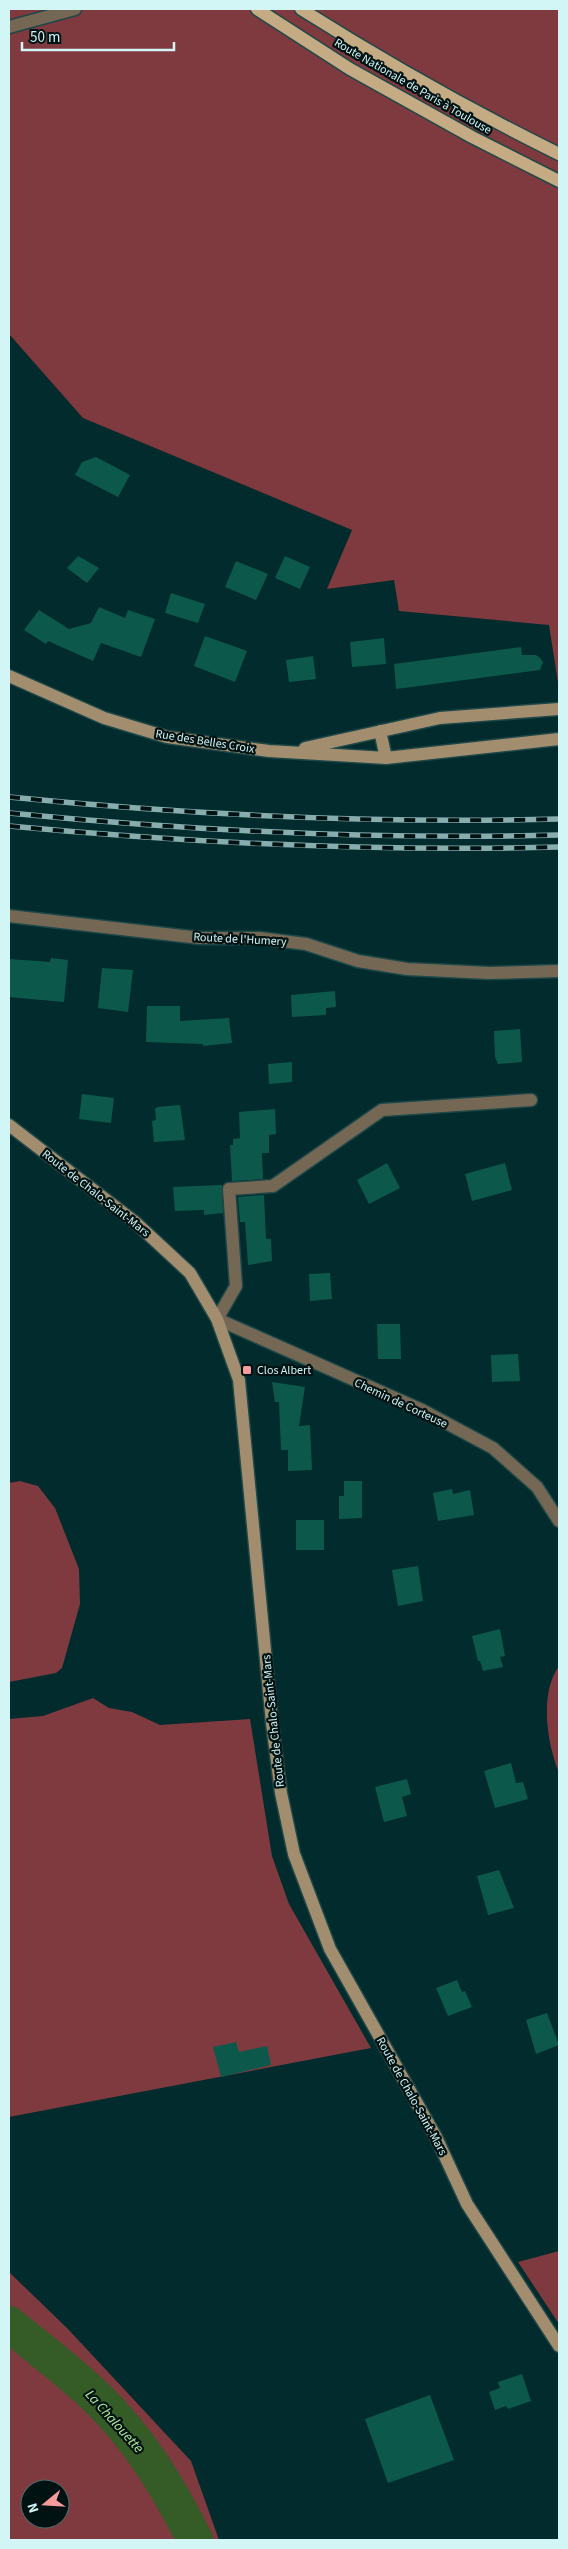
<svg xmlns="http://www.w3.org/2000/svg" width="568" height="2549" font-family="'Source Sans 3',sans-serif">
  <style>
    .forest { fill: #7e3a3f; fill-rule: evenodd }
    .lines { fill: none; stroke-linecap: round; stroke-linejoin: round }
    .river { stroke: #355c26; stroke-width: 36 }
    .building { fill: #0c594c }
    .minor-casing { stroke: #1e4748; stroke-width: 15 }
    .secondary-casing { stroke: #1e4748; stroke-width: 15 }
    .primary-casing { stroke: #1e4748; stroke-width: 15 }
    .minor { stroke: #746855; stroke-width: 12 }
    .secondary { stroke: #a28e6f; stroke-width: 12 }
    .primary { stroke: #c5ab83; stroke-width: 12 }
    .rail-casing { stroke: #88adae; stroke-width: 5.5 }
    .rail { stroke: #001212; stroke-width: 4; stroke-dasharray: 11; stroke-linecap: butt }
    .poi-dot { fill: #f59b9d; stroke: #001212; stroke-width: 2 }
    .labels { text-anchor: middle; stroke-width: 4.5; stroke-linejoin: round; paint-order: stroke }
    .street-label { font-size: 12px; fill: #d2f5f6; stroke: #001212 }
    .poi-label { font-size: 12px; fill: #d2f5f6; stroke: #001212; text-anchor: start }
    .water-label { font-size: 14px; font-style: italic; fill: #b4f09f; stroke: #001212 }
  </style>
  <rect width="100%" height="100%" fill="#012b2c"/>
  <path class="forest" d="M9,9H559V689L549,625L399,611L394,580L327,589L352,530L83,418L9,334Z
    M20,1481L38,1486L55,1508L79,1569L80,1604L62,1668L56,1673L9,1682V1483Z
    M559,1666V1773C547,1743 539,1694 559,1666Z
    M93,1698L109,1708L132,1712L160,1725L250,1719L272,1856L289,1904L371,2048L9,2117V1719L43,1716Z
    M559,2251V2324L518,2262Z
    M9,2272L67,2328L191,2461L219,2540H9ZM30,2489H60V2519H30Z"/>
  <g class="lines">
    <path class="river" d="M9,2324C38,2348 69,2371 96,2397C139,2438 169,2488 195,2540"/>
  </g>
  <path class="building" d="M96,457L130,475L118,497L75,475L82,462Z
    M78,556L99,568L87,583L67,568Z
    M285,556L310,567L300,589L275,578Z
    M236,561L268,574L256,600L225,587Z
    M171,593L205,604L198,623L165,613Z
    M99,607L125,618L128,610L155,619L141,657L101,643L93,661L48,641L46,644L24,630L39,610L69,629L91,623Z
    M205,636L247,651L235,682L194,666Z
    M384,638L386,664L352,667L350,642Z
    M521,647L522,655H536L540,658L543,662L540,670L396,689L394,664Z
    M313,656L316,679L289,682L286,660Z
    M51,958L68,960L64,1002L9,997V959L50,962Z
    M102,968L133,970L128,1012L98,1008Z
    M335,991L336,1007L326,1008V1015L292,1017L291,995Z
    M147,1006H180V1021L229,1018L232,1043L203,1046V1044L146,1042Z
    M520,1029L522,1062L498,1064L495,1057L494,1031Z
    M292,1062V1082L269,1084L268,1064Z
    M82,1094L114,1098L111,1123L79,1119Z
    M180,1105L185,1140L154,1142L152,1121L156,1120L155,1109L157,1107Z
    M275,1109L276,1134L269,1135V1153H262L263,1179L232,1181L230,1145H233V1139L240,1138L239,1112Z
    M387,1163L400,1188L369,1204L357,1180Z
    M505,1163L512,1190L472,1201L465,1174Z
    M222,1185L223,1213L204,1215V1210L175,1211L173,1187Z
    M264,1195L266,1239H271L272,1261L248,1265L245,1222H240L238,1197Z
    M330,1273L332,1299L310,1301L309,1274Z
    M377,1324H400L401,1359H378Z
    M518,1354L520,1381L492,1382L491,1355Z
    M272,1382L305,1387L299,1426L310,1425L312,1470L288,1471V1450H281L279,1402H275Z
    M344,1481H362V1518L339,1519V1496H344Z
    M452,1489L453,1494L470,1490L474,1515L438,1521L433,1493Z
    M296,1520H324V1550H296Z
    M418,1566L423,1601L398,1606L392,1570Z
    M500,1629L505,1656L500,1657L503,1667L483,1671L480,1661H478L472,1636Z
    M511,1763L516,1783L523,1782L528,1799L495,1808L484,1771Z
    M407,1779L411,1794L402,1797L407,1816L384,1822L375,1787Z
    M499,1870L514,1908L488,1915L477,1876Z
    M457,1980L462,1992L465,1991L472,2007L448,2016L436,1988Z
    M547,2013L559,2045L536,2054L526,2020Z
    M236,2042L239,2052L267,2046L271,2065L221,2077L213,2047Z
    M522,2374L531,2401L508,2409L506,2406L495,2410L489,2392L500,2388L498,2382Z
    M430,2395L454,2460L388,2483L365,2419Z"/>
  <g class="lines">
    <defs>
      <path id="minor" d="M9,27L75,9
        M9,916L200,938H259L306,944L358,961L407,969L489,973L559,971
        M531,1100L382,1110L273,1186L229,1189L236,1286L217,1319L422,1410L493,1448L537,1487L559,1521"/>
      <path id="secondary" d="M9,676L104,718L167,737L269,751L386,758L559,739
        M380,731L386,758
        M305,748L440,718L559,709
        M9,1125L135,1222L190,1273L217,1319L239,1380L272,1723L281,1793L294,1854L330,1949L436,2137L467,2204L559,2346"/>
      <path id="primary" d="M257,9L350,69L472,137L559,181
        M301,9C385,62 470,110 559,154"/>
    </defs>
    <use href="#minor" class="minor-casing"/>
    <use href="#secondary" class="secondary-casing"/>
    <use href="#primary" class="primary-casing"/>
    <use href="#minor" class="minor"/>
    <use href="#secondary" class="secondary"/>
    <use href="#primary" class="primary"/>
    <defs>
      <path id="rail" d="M9,797C192,815 375,824 559,819
        M9,813C194,831 373,840 559,835
        M9,826C192,843 375,852 559,847"/>
    </defs>
    <use href="#rail" class="rail-casing"/>
    <use href="#rail" class="rail"/>
  </g>
  <rect class="poi-dot" x="242" y="1365" width="10" height="10" rx="2.5"/>
  <g class="labels">
    <g class="street-label">
      <text transform="translate(413 86) rotate(30)" y="4">Route Nationale de Paris à Toulouse</text>
      <text transform="translate(205 741) rotate(9)" y="4">Rue des Belles Croix</text>
      <text transform="translate(240 939) rotate(3)" y="4">Route de l'Humery</text>
      <text transform="translate(96 1193) rotate(38)" y="4">Route de Chalo-Saint-Mars</text>
      <text transform="translate(401 1403) rotate(25)" y="4">Chemin de Corteuse</text>
      <text transform="translate(273 1721) rotate(-96)" y="4">Route de Chalo-Saint-Mars</text>
      <text transform="translate(412 2096) rotate(61)" y="4">Route de Chalo-Saint-Mars</text>
    </g>
    <g class="poi-label">
      <text x="257" y="1374">Clos Albert</text>
    </g>
    <g class="water-label">
      <text transform="translate(115 2421) rotate(48)" y="5">La Chalouette</text>
    </g>
  </g>
  <rect width="568" height="2549" fill="none" stroke="#d2f5f6" stroke-width="20"/>
  <g transform="translate(45 2504) rotate(252)"><circle r="24" fill="#001212" stroke="#546d6d"/>
  <path d="M0-4L9 19L0 12L-9 19Z" fill="#f59b9d"/>
  <text y="-8" font-size="14" font-weight="bold" text-anchor="middle" fill="#d2f5f6">N</text>
  </g>
  <path d="M22 42v8h152v-8" fill="none" stroke="#d2f5f6" stroke-width="2.5"/>
  <text x="30" y="42" font-size="15" fill="#d2f5f6" stroke="#001212" stroke-width="4" paint-order="stroke">50 m</text>
</svg>
